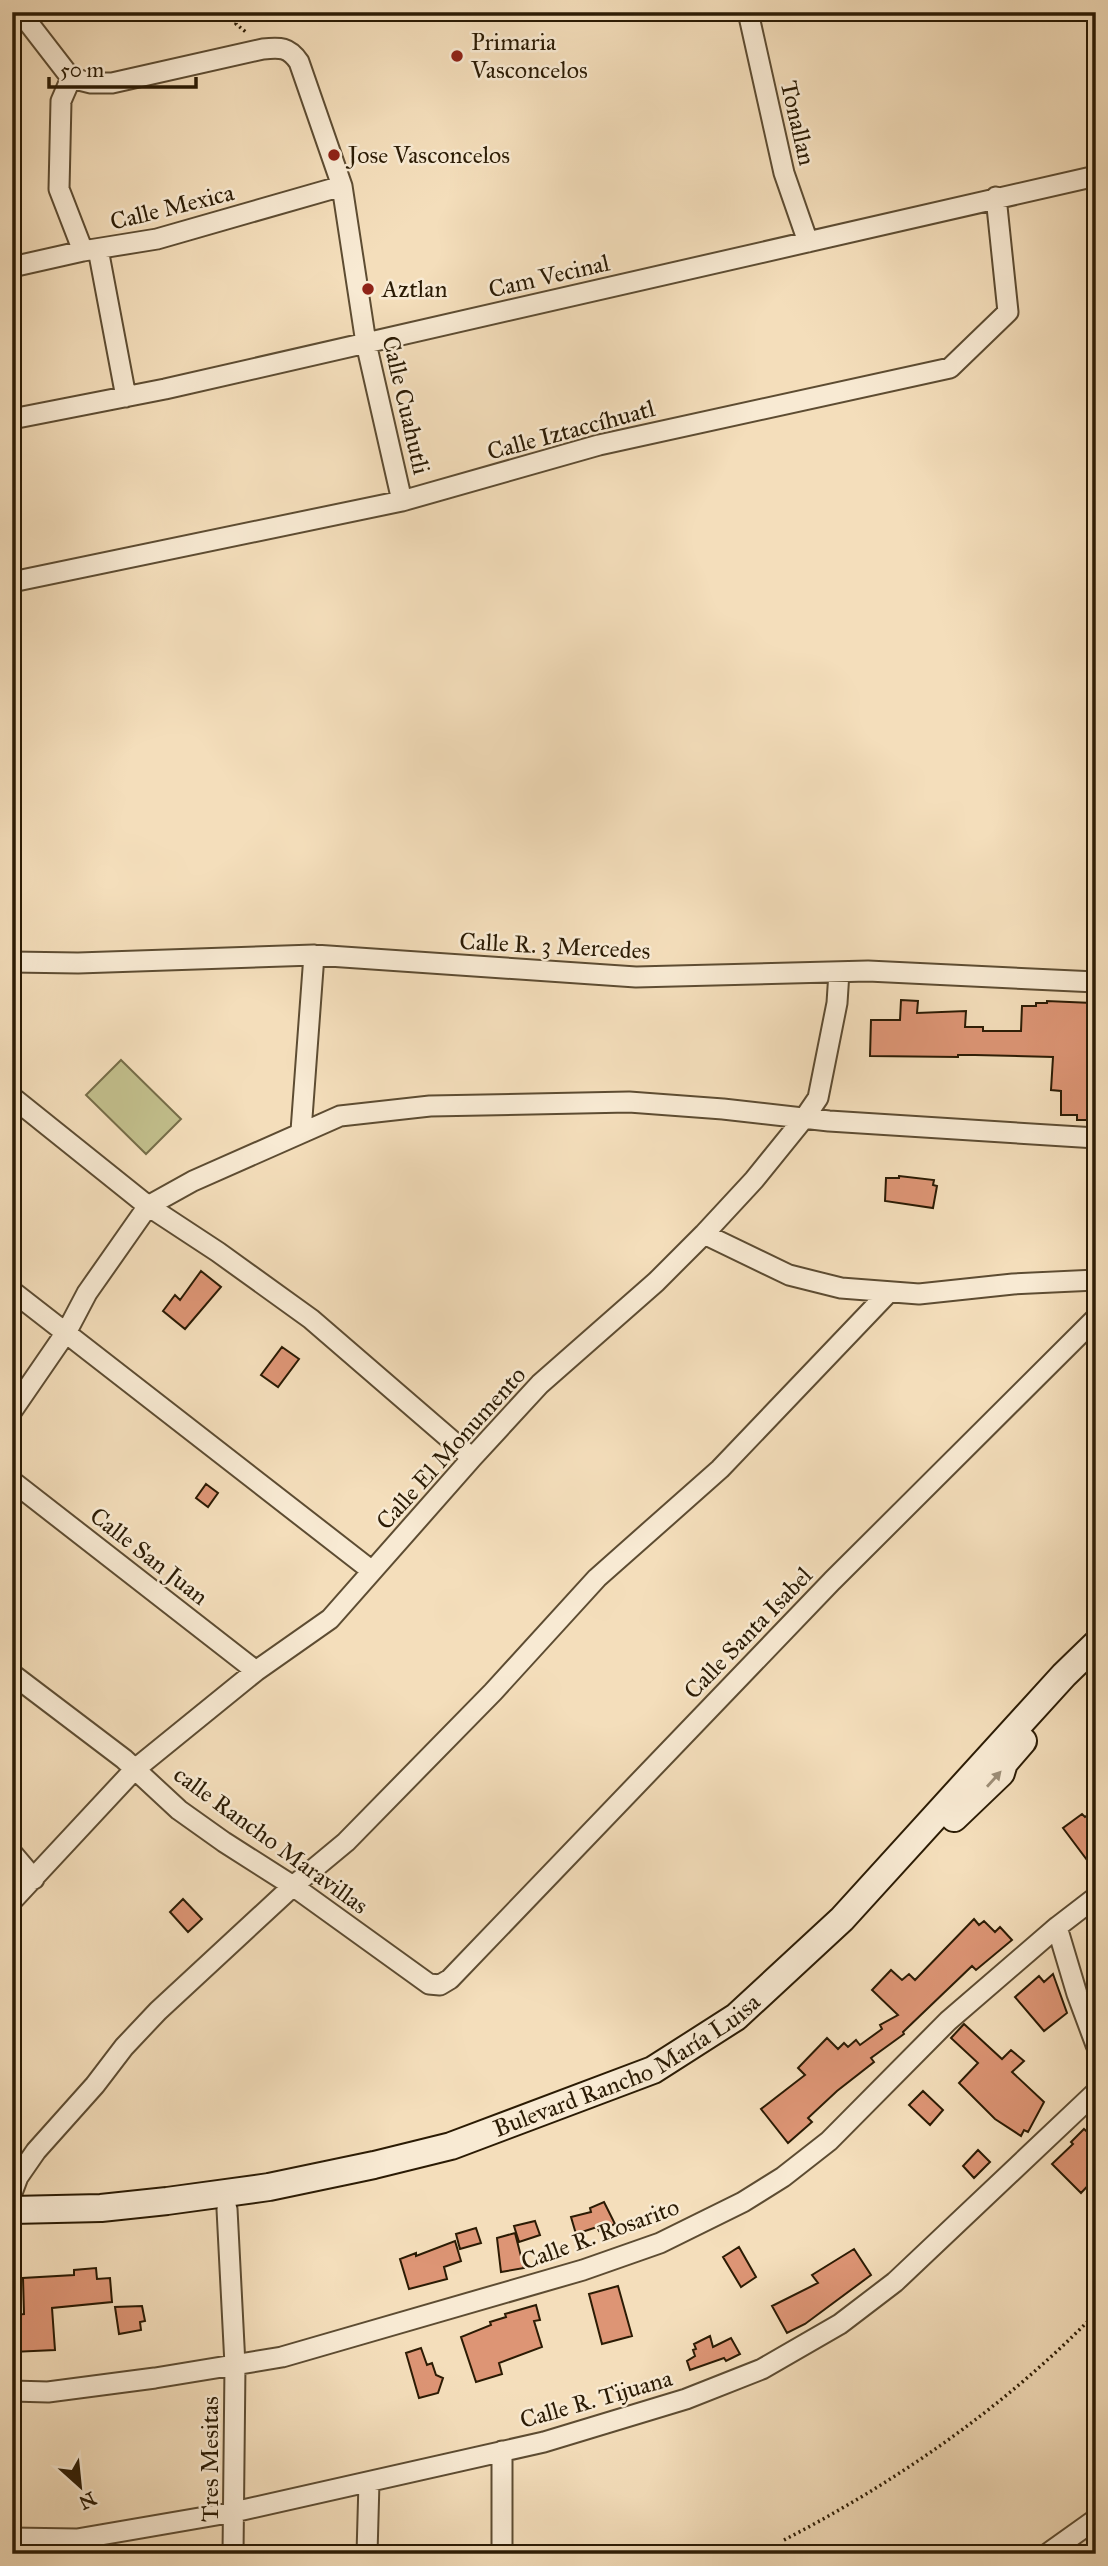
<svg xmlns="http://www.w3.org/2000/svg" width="1108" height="2566" font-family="'IM FELL Great Primer',serif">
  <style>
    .green { fill: #c2bf8c; stroke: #766d48; stroke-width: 2 }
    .building { fill: #dd9575; stroke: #2b1b04; stroke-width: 2 }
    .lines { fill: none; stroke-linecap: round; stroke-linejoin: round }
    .street-casing { stroke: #5d4c32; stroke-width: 23 }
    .secondary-casing { stroke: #2b1b04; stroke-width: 30 }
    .path { stroke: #2b1b04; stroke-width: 3.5; stroke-dasharray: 2 3.5; stroke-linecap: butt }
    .street { stroke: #f8ead3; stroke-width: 19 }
    .secondary { stroke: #f8ead3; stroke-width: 26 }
    .oneway { fill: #9c8d76 }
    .poi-dot { fill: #8f2418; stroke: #f8ead3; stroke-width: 2.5 }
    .labels { text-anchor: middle; stroke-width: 5; stroke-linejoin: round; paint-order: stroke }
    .poi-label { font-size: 24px; fill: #2b1b04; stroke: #f8ead3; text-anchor: start }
    .street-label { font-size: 24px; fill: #2b1b04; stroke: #f8ead3 }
  </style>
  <rect width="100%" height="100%" fill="#f4debb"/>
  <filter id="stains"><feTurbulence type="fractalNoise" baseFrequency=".00286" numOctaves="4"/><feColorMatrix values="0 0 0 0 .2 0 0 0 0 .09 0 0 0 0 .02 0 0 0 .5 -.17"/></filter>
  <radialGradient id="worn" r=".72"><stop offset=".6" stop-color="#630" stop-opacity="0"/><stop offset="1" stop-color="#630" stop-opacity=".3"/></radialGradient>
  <path class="green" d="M121,1060L181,1119L146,1154L86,1095Z"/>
  <path class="building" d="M901,1000L918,1001L917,1013L966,1011L965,1027H983V1031H1021L1022,1006H1036V1003H1047V1001L1092,1003L1094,1046H1096V1104H1092L1093,1120H1077V1115H1061V1091L1051,1090L1053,1057L975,1055H958V1057L870,1056L871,1020H900Z
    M899,1176L934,1180L933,1185L937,1186L933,1208L885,1201L886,1178H899Z
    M201,1271L221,1287L185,1329L163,1311L175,1295L180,1300Z
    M282,1347L299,1359L278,1387L261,1375Z
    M206,1484L218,1493L208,1507L196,1498Z
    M1096,1809V1872L1063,1828L1082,1814L1085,1817Z
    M183,1899L202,1919L188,1932L170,1912Z
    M974,1919L979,1925L984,1921L995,1932L1000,1927L1012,1940L976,1970L972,1966L903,2032L904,2034L871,2058L874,2062L837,2091L808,2118L812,2122L788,2143L761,2109L805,2075L798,2068L827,2038L838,2049L844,2043L848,2047L856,2040L860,2045L882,2029L880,2025L898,2015L872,1990L891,1970L902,1980L909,1974L915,1980Z
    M1053,1974L1067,2013L1044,2031L1015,1997L1039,1976L1044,1982Z
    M964,2024L1002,2059L1011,2050L1024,2061L1012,2072L1044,2102L1028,2132L1024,2130L1021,2136L995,2119L959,2083L978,2063L951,2038Z
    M923,2091L943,2110L930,2125L909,2105Z
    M1084,2129L1096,2140V2177L1081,2193L1052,2164L1073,2144L1071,2142Z
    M978,2150L990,2162L974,2178L963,2166Z
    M604,2202L615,2224L599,2231L597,2227L576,2234L571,2217L591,2212L590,2208Z
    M535,2221L540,2235L519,2242L514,2226Z
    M476,2228L481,2243L460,2249L456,2234Z
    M515,2233L524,2268L501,2272L497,2238Z
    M455,2241L461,2261L444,2267L447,2279L409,2289L400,2259L416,2253V2256Z
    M739,2247L756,2277L741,2287L723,2257Z
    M854,2249L871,2275L805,2324L787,2333L772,2306L818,2283L812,2275Z
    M96,2268L97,2279L110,2278L112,2302L52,2308L55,2350L12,2352V2315L24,2314L23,2278L74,2275V2270Z
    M618,2286L632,2336L602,2344L589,2294Z
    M536,2305L540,2320L534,2321L542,2347L499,2363L502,2374L476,2382L461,2337L491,2325L490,2322L506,2317L505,2314Z
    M142,2306L145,2321L140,2322L141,2330L119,2334L115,2307Z
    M710,2336L713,2347L731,2338L740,2354L726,2361L724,2358L690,2370L687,2361L695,2356L693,2350L696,2349L694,2344Z
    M421,2348L427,2365L432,2363L436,2375L443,2378L438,2393L419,2398L406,2353Z"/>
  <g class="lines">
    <defs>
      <path id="street" d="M20,12L71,78L91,83H112L263,49C280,47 289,47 299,62L342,186L366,343L402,501
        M748,12L784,173L808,242
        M71,78L61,101L59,189L83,251
        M98,249L126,397
        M12,267L83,251L157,239L342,186
        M12,419L165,389L1096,176
        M12,582L402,501L599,445L950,368L1008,312L996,197
        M12,962L78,963L314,955L636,977L868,971L1096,982
        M12,1097L148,1206L218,1252L311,1319L472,1458
        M301,1131L314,955
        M704,1234L789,1275L841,1288L919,1294L1013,1284L1096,1280
        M12,1291L372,1571
        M12,1411L67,1331L87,1293L148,1206L193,1181L340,1116L430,1106L629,1102L723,1109L829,1121L1096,1138
        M12,1481L256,1671
        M12,1674L124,1759L179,1810L224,1842L293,1886L429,1984L440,1985L450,1979L832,1581L1096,1318
        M12,1853L34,1879
        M12,1901L134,1770L256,1671L330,1619L472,1458L540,1384L656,1282L704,1234L754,1180L805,1117L818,1098L837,1003L839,972
        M1057,1927L1077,1994L1096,2045
        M12,2193L18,2177L36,2151L95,2085L124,2047L158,2011L293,1886L346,1842L493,1692L597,1578L720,1469L889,1292
        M227,2209L235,2365L233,2554
        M12,2391L48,2392L155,2378L282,2357L583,2270L660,2243L743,2202L783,2177L829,2141L948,2021L1057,1927L1096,1897
        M12,2538L77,2539L234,2512L544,2442L686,2399L762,2369L840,2324L895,2282L1096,2092
        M367,2554L369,2482
        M502,2554V2451
        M1047,2554L1096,2519"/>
      <g id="secondary">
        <path d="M954,1818L1001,1773L1004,1763L1023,1741"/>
        <path id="s1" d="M12,2210L101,2208L167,2201L269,2187L374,2165L451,2146L653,2070L736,2017L842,1919L1064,1675L1096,1644"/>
      </g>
    </defs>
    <use href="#street" class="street-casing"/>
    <use href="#secondary" class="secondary-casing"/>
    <path class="path" d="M238,12L236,24L247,33
      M784,2540C898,2481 1006,2406 1096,2313"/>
    <use href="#street" class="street"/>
    <use href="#secondary" class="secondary"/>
  </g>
  <defs><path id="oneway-solid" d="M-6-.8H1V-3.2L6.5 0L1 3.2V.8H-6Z" transform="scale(1.75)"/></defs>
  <use class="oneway" href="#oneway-solid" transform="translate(994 1779) rotate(-48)"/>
  <g class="poi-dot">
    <circle cx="457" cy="56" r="7"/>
    <circle cx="334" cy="155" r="7"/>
    <circle cx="368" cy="289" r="7"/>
  </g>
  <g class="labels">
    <g class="poi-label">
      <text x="471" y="50">Primaria<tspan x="471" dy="28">Vasconcelos</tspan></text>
      <text x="348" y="163">Jose Vasconcelos</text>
      <text x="382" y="297">Aztlan</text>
    </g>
    <g class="street-label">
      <text transform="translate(798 123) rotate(77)" y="8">Tonallan</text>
      <text transform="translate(172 207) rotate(-14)" y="8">Calle Mexica</text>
      <text transform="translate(549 276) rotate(-13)" y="8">Cam Vecinal</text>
      <text transform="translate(406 405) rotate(77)" y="8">Calle Cuahutli</text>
      <text transform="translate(571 430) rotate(-15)" y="8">Calle Iztaccíhuatl</text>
      <text transform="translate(555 946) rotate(3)" y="8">Calle R. 3 Mercedes</text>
      <text transform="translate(451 1448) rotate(-48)" y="8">Calle El Monumento</text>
      <text transform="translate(149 1556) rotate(38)" y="8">Calle San Juan</text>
      <text transform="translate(748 1633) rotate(-46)" y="8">Calle Santa Isabel</text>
      <text transform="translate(271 1840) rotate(36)" y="8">calle Rancho Maravillas</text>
      <text dy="8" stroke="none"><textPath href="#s1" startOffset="639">Bulevard Rancho María Luisa</textPath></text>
      <text transform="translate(600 2234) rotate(-20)" y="8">Calle R. Rosarito</text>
      <text transform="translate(596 2399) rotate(-16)" y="8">Calle R. Tijuana</text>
      <text transform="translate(210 2459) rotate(-90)" y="8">Tres Mesitas</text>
    </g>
  </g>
  <rect width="1108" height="2566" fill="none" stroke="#f4debb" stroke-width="42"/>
  <rect x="14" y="14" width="1080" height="2538" fill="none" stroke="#2b1b04" stroke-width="3.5"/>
  <rect x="21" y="21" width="1066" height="2524" fill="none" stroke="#2b1b04" stroke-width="2"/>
  <g transform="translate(80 2486) rotate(153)" stroke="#f8ead3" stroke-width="5" paint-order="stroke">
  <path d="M0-5L12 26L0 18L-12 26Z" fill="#2b1b04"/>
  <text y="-10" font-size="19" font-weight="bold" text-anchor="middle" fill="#2b1b04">N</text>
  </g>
  <path d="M49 77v10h147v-10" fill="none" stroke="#2b1b04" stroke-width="3.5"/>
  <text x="60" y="77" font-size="21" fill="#2b1b04" stroke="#f8ead3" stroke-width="5" paint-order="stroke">50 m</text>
  <rect width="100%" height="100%" filter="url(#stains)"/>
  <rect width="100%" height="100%" fill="url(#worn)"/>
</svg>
